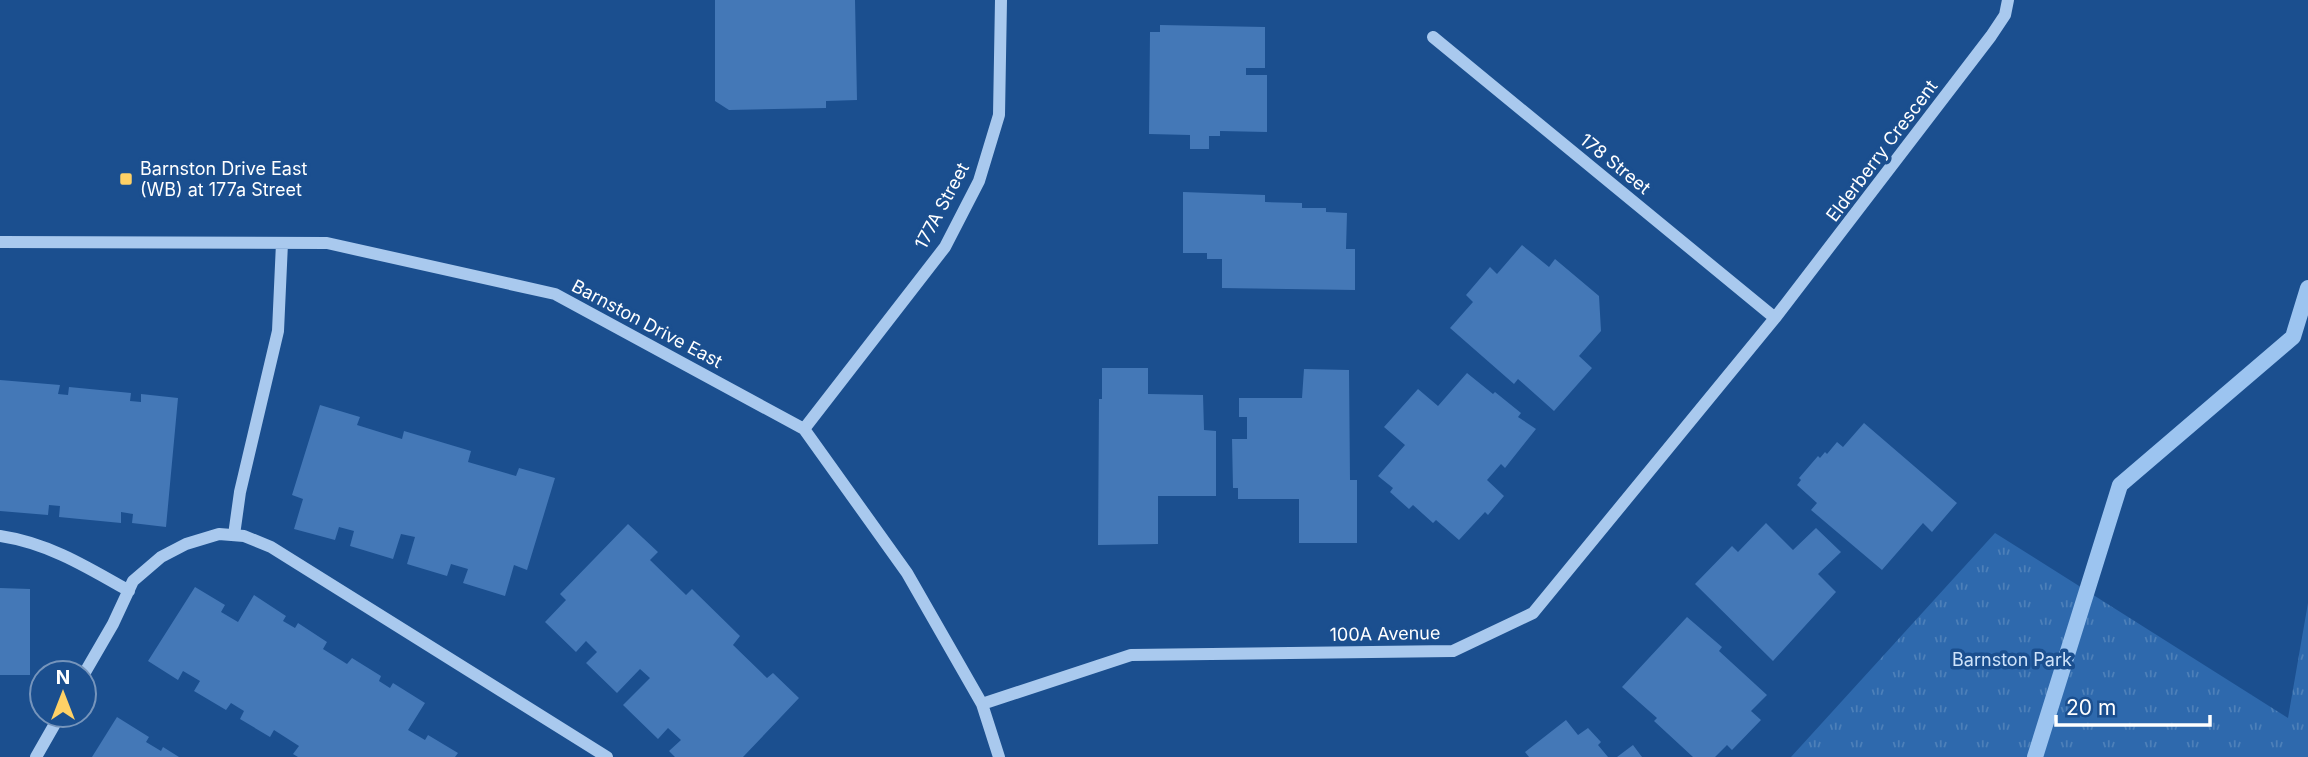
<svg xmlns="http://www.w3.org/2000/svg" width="2308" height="757" font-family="Inter,sans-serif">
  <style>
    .park { fill: url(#park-tufts) }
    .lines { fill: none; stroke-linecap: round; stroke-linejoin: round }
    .stream { stroke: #9cc4f0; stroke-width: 16 }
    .building { fill: #4478b7 }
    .minor { stroke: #a9c9ee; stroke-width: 12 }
    .poi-dot { fill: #ffd166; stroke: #1b4f8f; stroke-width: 2.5 }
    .labels { text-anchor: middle; stroke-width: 7; stroke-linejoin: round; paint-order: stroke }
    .street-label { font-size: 18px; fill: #fff; stroke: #1b4f8f }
    .poi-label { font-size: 18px; fill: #fff; stroke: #1b4f8f; text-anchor: start }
    .park-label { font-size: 18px; fill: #cfe3fa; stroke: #1b4f8f }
  </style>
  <defs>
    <pattern id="park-tufts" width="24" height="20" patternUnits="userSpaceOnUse" patternTransform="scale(1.75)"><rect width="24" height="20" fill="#2e69ad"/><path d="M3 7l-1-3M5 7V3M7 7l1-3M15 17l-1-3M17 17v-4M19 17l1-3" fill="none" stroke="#4d80b9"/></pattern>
  </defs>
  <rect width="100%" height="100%" fill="#1b4f8f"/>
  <path class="park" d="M1995,533L2288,718L2308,603V757H1791Z"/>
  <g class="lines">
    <path class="stream" d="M2035,757L2120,485L2293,337L2308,288"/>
  </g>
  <path class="building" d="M715,0H855L857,100L826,101V108L729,110L715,101Z
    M1160,25L1265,27V68H1246V75H1267V132L1220,131V136H1209V149H1190V135L1149,134L1150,32H1160Z
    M1183,192L1265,195V202L1302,203V208H1326V212L1347,213L1346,249H1355V290L1222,288V259H1207V253H1183Z
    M1522,245L1549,267L1555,259L1599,296L1601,331L1579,356L1592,368L1554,411L1518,379L1514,384L1450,328L1473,302L1466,295L1490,267L1497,274Z
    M1102,368H1148V394L1203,395L1204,430L1216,431V496H1158V544L1098,545L1099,399H1102Z
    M1304,369L1349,370L1350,480H1357V543H1299V499H1238V488H1233L1232,439H1247V417H1239V398H1302Z
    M1467,373L1493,394L1495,392L1521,413L1518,417L1536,429L1505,468L1501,464L1487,480L1504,496L1488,515L1485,512L1459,540L1436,520L1433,523L1413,505L1409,509L1390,492L1393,488L1378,476L1405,445L1384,427L1418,389L1438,406Z
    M0,380L60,385L58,394L68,395L69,387L131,393L130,401L141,402V394L178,398L166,527L132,523L133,514L121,512V523L59,517L60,506L49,505L48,515L0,511Z
    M320,405L360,417L357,425L402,439L404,431L471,451L468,462L516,476L519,468L555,478L527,570L514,565L505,596L463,583L468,569L451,564L447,576L407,564L415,537L401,534L393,559L350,546L354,531L339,527L335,540L294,529L303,499L292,495Z
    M1864,423L1957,503L1932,532L1923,523L1882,570L1811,510L1817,503L1797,485L1801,480L1799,478L1818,456L1820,458L1825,452L1827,454L1837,442L1843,447Z
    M1766,523L1793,550L1816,528L1841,552L1818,574L1836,592L1773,661L1695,584L1732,546L1738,552Z
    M628,524L658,552L650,560L686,595L692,589L740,636L733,645L767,678L773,673L799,698L743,757H675L669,751L681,740L668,728L658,739L623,705L650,678L640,669L617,693L586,663L597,652L586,641L576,652L545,622L566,600L560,594Z
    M195,587L225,605L221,612L238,622L254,595L286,616L283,621L295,628L298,623L327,642L323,649L347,664L352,658L381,676L379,681L390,688L393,683L425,703L408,730L425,740L428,735L458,753L455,757H298L293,754L299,746L274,730L270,737L240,719L244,711L231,703L226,710L194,691L200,681L183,671L178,680L148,661Z
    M0,588L30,589V675H0Z
    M1687,617L1722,647L1719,651L1767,695L1751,711L1761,720L1732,750L1727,745L1715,757H1693L1654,721L1657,718L1622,687Z
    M117,717L149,737L146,742L161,751L163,747L179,757H92Z
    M1566,720L1578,735L1588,728L1601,742L1598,745L1608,757H1529L1525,752Z
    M1633,745L1642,757H1617Z"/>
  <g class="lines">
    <path class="minor" d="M1433,37L1775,318
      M0,242L327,243L555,294L804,429L907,573L982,704L999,757
      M804,429L945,247L979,181L999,115L1001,0
      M234,535L240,492L278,331L282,243
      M0,536C48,543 87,567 129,591
      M84,674L113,624L133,581L161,557L186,544L219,534L244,536L271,547L607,757
      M982,704L1131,655L1453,651L1533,613L1775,318L1991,36L2005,15L2008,0
      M36,757L60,715"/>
  </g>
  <rect class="poi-dot" x="119" y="172" width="14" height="14" rx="3.5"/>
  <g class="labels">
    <g class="street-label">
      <text transform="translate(1882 151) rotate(-53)" y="6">Elderberry Crescent</text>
      <text transform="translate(1615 164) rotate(39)" y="6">178 Street</text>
      <text transform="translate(942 206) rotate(-62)" y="6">177A Street</text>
      <text transform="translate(647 324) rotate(28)" y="6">Barnston Drive East</text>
      <text transform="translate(1385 634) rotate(-1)" y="6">100A Avenue</text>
    </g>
    <g class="poi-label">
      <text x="140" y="175">Barnston Drive East<tspan x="140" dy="21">(WB) at 177a Street</tspan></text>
    </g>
    <g class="park-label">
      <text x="2012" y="666">Barnston Park</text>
    </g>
  </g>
  <g transform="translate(63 694)"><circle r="33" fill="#1b4f8f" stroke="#7695bc" stroke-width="2"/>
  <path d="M0-5L12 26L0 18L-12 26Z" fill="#ffd166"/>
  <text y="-10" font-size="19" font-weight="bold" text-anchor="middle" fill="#ffffff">N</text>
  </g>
  <path d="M2056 715v10h154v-10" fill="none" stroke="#ffffff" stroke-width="3.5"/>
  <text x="2066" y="715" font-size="21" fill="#ffffff" stroke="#1b4f8f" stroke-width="5" paint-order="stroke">20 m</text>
</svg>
